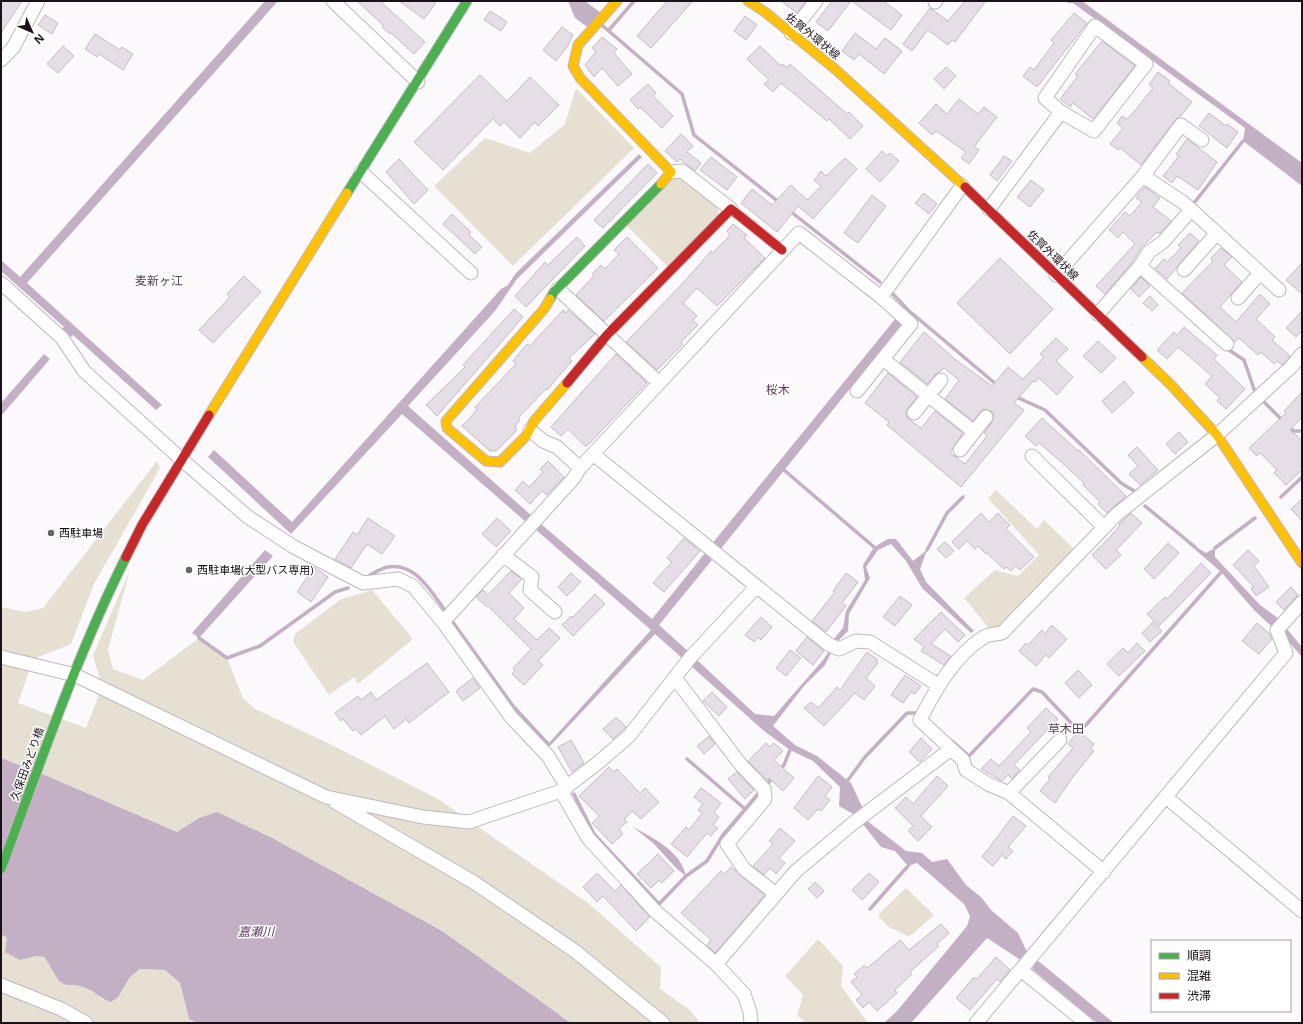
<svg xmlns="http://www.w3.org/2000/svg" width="1303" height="1024" font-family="'Open Sans','Noto Sans JP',sans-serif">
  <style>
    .green { fill: #e5e0d2 }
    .water { fill: #c4b0c5 }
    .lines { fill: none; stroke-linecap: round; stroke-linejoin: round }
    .stream { stroke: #c4b0c5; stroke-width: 3.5 }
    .building { fill: #e6dee6; stroke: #c3bcc3 }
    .street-casing { stroke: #beb8bf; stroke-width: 15 }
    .fast-casing { stroke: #beb8bf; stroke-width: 11 }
    .slow-casing { stroke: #beb8bf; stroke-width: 11 }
    .jam-casing { stroke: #beb8bf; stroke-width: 11 }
    .street { stroke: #fffeff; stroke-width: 13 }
    .fast { stroke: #4caf50; stroke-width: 9 }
    .slow { stroke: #ffc107; stroke-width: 9 }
    .jam { stroke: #c62828; stroke-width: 9 }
    .poi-dot { fill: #696269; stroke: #fff; stroke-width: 1.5 }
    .labels { text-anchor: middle; stroke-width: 3; stroke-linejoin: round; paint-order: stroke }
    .street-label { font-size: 11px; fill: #1a111a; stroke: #fff }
    .poi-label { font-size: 11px; fill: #1a111a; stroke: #fff; text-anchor: start }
    .neighbourhood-label { font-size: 12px; fill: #574258; stroke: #fff }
    .water-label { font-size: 12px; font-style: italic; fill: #58335b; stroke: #fff }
  </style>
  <rect width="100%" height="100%" fill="#fcf9fd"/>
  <path class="green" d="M576,88L634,148L513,266L434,186L485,138L530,153L565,124Z
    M674,177L681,179L717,204L719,217L668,267L626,225Z
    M157,461L160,468L94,584L71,644L33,659L18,703L86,728L102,687L93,655L130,570L108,650L113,669L143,680L199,638L227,658L243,698L255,709L330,744L438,799L588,903L661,967L660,989L690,1010L700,1023H571L564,1017L199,818L177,832L47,776L1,758V607L25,612L43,608Z
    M996,490L1037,529L1044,520L1074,549L999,631L992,632L964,598L995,570L1018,576L1039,555L988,498Z
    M372,590L413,639L358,684L354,677L329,695L293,642L295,634L341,599Z
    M906,888L934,915L909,937L887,926L878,915Z
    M1,934L7,938L20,960L36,956L44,957L55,972L56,977L71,986H82L95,993L103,1000L124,986L130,977L140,969L165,970L180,983L189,1019L198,1023H1Z
    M818,939L843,966L841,986L868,1023H806L797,1015L803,995L785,976Z"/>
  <path class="water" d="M265,1H278L27,283L162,405L156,410L73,335L71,337L62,329L64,327L1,271V260L20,277Z
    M568,1H585L601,13L589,28L575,18Z
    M1065,1H1082L1302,163V186L1243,141L1245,128L1073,3H1068Z
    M639,154L642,157L517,279L495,311L408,406L532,516L526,522L402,414L291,534L208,457L214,450L292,522L501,289L508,285L515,274Z
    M896,318L903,323L719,551L711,545Z
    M44,354L50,359L1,416V403Z
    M541,524L652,619L705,553L712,560L659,625L689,652L683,659L655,634L550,746L548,744L651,630L535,529Z
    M888,539H896L913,561L927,550L920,569L926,582L974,631L971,633L922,588L906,561L891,544L878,550L866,567L870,578L849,614L848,631L838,641L833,640L843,628L846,611L865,580L863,565L874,547Z
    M1183,539L1206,553L1215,548V557L1260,605L1279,619L1272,627L1254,610L1221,572Z
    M265,550L273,556L199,638L192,633Z
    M1287,629L1302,647V657L1282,634Z
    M829,651H832L825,665L804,686L773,726L795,745L817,756L851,783L864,811L857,816L839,806L840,787L813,761L790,750L764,731L691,666L697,660L755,714L774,716L823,660Z
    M1,758L47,776L177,832L199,818L217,812L272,838L442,931L571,1023H198L189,1019L180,983L165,970L140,969L130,977L118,997L111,1002C100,999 94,990 83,987C77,984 69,987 62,983C55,978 51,965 44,957L36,956L20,960L5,952L7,938L1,934Z
    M866,820L906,851L922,853L932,862L947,859L966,885L981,897L991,910L1018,933L1028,954L1022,961L987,938L911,1023H884L897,1011L967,926L970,916L964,904L917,863L908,866L895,851L881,847L862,823Z
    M633,827C653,838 681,851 686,876L677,869L653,843Z
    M1037,960L1114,1023H1097L1032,969Z"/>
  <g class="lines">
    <path class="stream" d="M603,26L682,94L694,135L780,203
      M609,30L634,1
      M1194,203L1243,141
      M790,211L880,282
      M892,293L908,310L997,385
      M1226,348L1244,360L1255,392
      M1014,396L1045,410L1121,483L1139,494
      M1263,401L1283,421
      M1289,426L1293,431H1302
      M784,470L874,547
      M1281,497L1302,477
      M1145,506L1195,547
      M1215,548L1255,518
      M927,550L947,513L963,497
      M370,575C376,572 382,568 388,567C416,563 430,590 444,609
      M452,621L513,706L548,744
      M199,638L227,658L260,646L335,592L348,588
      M952,741L969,756L1033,689L1042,692L1075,727L1085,726L1223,570
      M687,759L745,809
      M779,770L784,765L790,750
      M848,780L865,757L907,713H919
      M768,783L774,776
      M574,794L594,834L659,904L686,876L707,861L723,835L758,794
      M870,909L908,866"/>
  </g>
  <path class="building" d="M1,1H22L1,33Z
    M357,1H380L425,42L414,54L391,33L390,34L382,27L383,25Z
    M399,1H437L424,19Z
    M667,1H693L651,48L637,36Z
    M781,1H806L797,13Z
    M832,1H851L828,31L816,22Z
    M852,1H883L902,15L891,30Z
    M965,1H986L955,42L952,40L948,45L928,30L912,51L903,44L930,8L948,21Z
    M490,11L507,22L501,31L484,20Z
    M1074,13L1087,23L1037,87L1023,76L1030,67L1034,70L1054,43L1051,40Z
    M45,15L58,23L52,34L38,25Z
    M745,16L757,25L746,40L734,31Z
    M562,27L573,35L567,47L556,61L543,50Z
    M855,33L876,49L885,38L902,51L884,74L859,54L854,60L842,51Z
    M95,34L120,50L122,47L133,54L123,70L99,54L97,57L85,49Z
    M602,37L617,49L614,53L632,74L618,86L602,68L594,77L585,65L596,52L592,48Z
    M1102,41L1135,66L1093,119L1073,103L1070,107L1060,99L1078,76L1075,74Z
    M63,46L74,56L58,73L47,64Z
    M760,46L781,66L783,64L787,68L790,64L847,114L849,112L863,126L850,139L829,119L827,121L781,83L773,92L764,84L769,80L747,59Z
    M946,67L956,76L944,89L934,79Z
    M1158,72L1170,81L1168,83L1192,102L1180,117L1175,120L1141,165L1120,148L1118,150L1110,144L1123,128L1117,123L1122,116L1127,119L1132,114L1153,88L1149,85Z
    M480,75L507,101L530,77L559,105L538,126L535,122L520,138L504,122L500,126L493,119L443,170L414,142Z
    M648,84L656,93L653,96L673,116L662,128L640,107L638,109L630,100Z
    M959,99L978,114L984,107L997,117L974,147L979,150L969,164L961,158L966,152L936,131L932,135L919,123L936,104L947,114Z
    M1209,113L1226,126L1227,124L1238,132L1227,148L1199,126Z
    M681,134L693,146L687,152L701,163L695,171L680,159L677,162L665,151Z
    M1187,139L1217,162L1198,190L1177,176L1172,183L1163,176L1179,156L1176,154Z
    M882,151L887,156L890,153L899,161L880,182L866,169Z
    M1004,156L1012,161L997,181L990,175Z
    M711,157L737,177L727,190L700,170Z
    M845,158L857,169L813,219L798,206L777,232L741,203L752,189L772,205L791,185L807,200L821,186L814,180L821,171L826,176Z
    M399,159L428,190L414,204L386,172Z
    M648,164L657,173L603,228L594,220Z
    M1031,180L1044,190L1030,207L1017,197Z
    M1145,187L1160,198L1153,207L1171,221L1160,234L1157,232L1142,247L1130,265L1105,294L1096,286L1135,244L1123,232L1118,238L1109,230L1125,212L1130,216L1142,202L1136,198Z
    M924,193L937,204L929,214L915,203Z
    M872,195L886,206L858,243L844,233Z
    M452,214L471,232L469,235L482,247L475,254L443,224Z
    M733,224L747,235L744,238L765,258L717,306L697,288L683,303L697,316L693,320L698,325L681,342L683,344L657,370L626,342L683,283L711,251L713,253L730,235L727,231Z
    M1190,233L1199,241L1167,279L1155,268L1164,259L1167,262L1181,248L1178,245Z
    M577,237L585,246L526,307L515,296L545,262L548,265Z
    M627,237L658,268L604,321L576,295L594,276L592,274L601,265L605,269L619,254L614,250Z
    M1221,248L1232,257L1224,265L1242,282L1220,307L1236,322L1260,294L1270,304L1256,319L1275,337L1272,340L1290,356L1282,365L1277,361L1274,364L1261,352L1258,355L1239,338L1235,342L1182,293L1213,261L1211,258Z
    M1000,258L1053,309L1010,354L957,303Z
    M1302,263V294L1286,280Z
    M244,276L261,292L213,343L199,330L230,297L227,294Z
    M1141,277L1150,286L1139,297L1131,289Z
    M1150,296L1158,305L1152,311L1143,303Z
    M514,309L523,317L437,416L426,405L465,367L463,365Z
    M563,310L566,313L568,310L595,334L569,358L572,361L547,390L546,389L518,418L520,420L515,426L517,430L496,451H490L462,426L477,410L475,407L516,364L513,361L527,344L530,346Z
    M1302,311V331L1296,337L1286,328Z
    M1184,327L1217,355L1214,359L1245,389L1226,409L1217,401L1220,398L1205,384L1212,376L1178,347L1167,359L1157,350L1174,332L1177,335Z
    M924,332L956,360L992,386L1008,367L1023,379L1044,357L1040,354L1056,338L1068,349L1056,361L1073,377L1057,395L1039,378L1035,382L1033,381L1014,403L1024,410L961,487L887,425L889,422L865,403L888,373L917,397L906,411V416L909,419L921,428L935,411L963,433L950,453L965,464L987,436L984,433L992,422L994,414L991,411L983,409L973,421L945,399L959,380L944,368L935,375L927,384L900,362Z
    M1098,341L1116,358L1101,373L1083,356Z
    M616,354L647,383L586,447L568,429L561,436L551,427Z
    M1124,381L1134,393L1112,413L1102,401Z
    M1302,392V417L1290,430L1302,440V470L1286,485L1274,473L1277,470L1260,453L1257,456L1249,448L1286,413L1284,411Z
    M1042,418L1078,451L1079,450L1126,496L1107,513L1098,504L1100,502L1083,485L1084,483L1058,459L1039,443L1036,446L1025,436Z
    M1179,432L1188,442L1175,454L1166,444Z
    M1137,447L1158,470L1140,485L1129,474L1138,466L1128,455Z
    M548,461L564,477L547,495L542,491L530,504L515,490L523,481L529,487L543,472L540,469Z
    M1302,499V521L1291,509Z
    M981,513L989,522L998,513L1010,525L1006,529L1034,557L1020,570L1016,566L1011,571L1006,567L1004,569L987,553L986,554L978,546L975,549L967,541L959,549L952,542Z
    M1131,513L1142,523L1116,550L1121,555L1106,569L1092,555L1110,537L1120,525L1119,524Z
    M368,518L395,536L382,554L367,544L351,568L335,559L353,532L357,535Z
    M497,518L511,531L496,547L482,534Z
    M684,538L700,551L664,592L653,583L672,562L667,558Z
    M945,542L954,551L946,558L937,549Z
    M1168,543L1179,553L1154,579L1144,569Z
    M1248,550L1259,561L1254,566L1269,587L1256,596L1251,588L1254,587L1233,565Z
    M1201,563L1211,573L1159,626L1147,614L1165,597L1167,599Z
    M314,567L328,577L311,602L297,592Z
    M511,571L522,579L509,593L524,608L514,619L537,640L549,628L560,638L538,661L543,665L524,685L512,674L515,670L513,668L531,649L488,606L487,607L476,597L483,590L488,595Z
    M571,573L581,582L567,596L558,587Z
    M846,573L858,582L842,603L846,606L826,632L812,621L835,592L833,591Z
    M1291,587L1298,595L1284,610L1276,602Z
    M595,594L605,604L573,636L562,625L571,616L572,618Z
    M900,596L912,605L895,626L883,617Z
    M941,612L965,635L958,642L945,629L931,644L951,656L944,665L921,651L924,647L914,639Z
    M761,617L772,627L761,640L758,637L754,642L745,635Z
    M1153,622L1162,631L1150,642L1142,633Z
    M1257,623L1270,634L1272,639L1259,654L1242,641Z
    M1052,625L1067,639L1049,658L1046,655L1036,666L1019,651L1026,643L1028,645L1042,630L1045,633Z
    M807,637L824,651L813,665L796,651Z
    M1137,643L1145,651L1119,676L1107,664L1123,648L1128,653Z
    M790,650L801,658L786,676L776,668Z
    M867,652L878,660L876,662L878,663L866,678L875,686L864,700L855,693L824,726L804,708L811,702L818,708L837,687L840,690Z
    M427,663L449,692L409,723L406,719L394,729L385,716L361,735L356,729L353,731L343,719L341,721L335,713L358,696L361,700L371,692L376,700Z
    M1078,670L1092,685L1079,698L1065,683Z
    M905,675L921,686L915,694L911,692L903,703L891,695Z
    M473,678L480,688L463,701L456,691Z
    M712,692L727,707L719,716L703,701Z
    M1046,708L1058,719L1014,765L1020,770L1012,779L1008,775L1002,781L981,769L991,759L999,766L1031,732L1027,728Z
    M616,717L626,727L613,739L603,729Z
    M1078,731L1094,744L1091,748L1094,751L1072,778L1055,803L1040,791L1050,779L1048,777L1073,748L1068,744Z
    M709,736L715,744L704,754L697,746Z
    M921,738L932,749L920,762L909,752Z
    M571,740L584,763L572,772L558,747Z
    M766,743L770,747L774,743L783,751L774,760L794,778L783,791L769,778L767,780L748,761Z
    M609,767L614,772L617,769L640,793L645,788L659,802L641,819L632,811L624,820L627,822L619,829L623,834L612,844L592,823L599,816L579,796Z
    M737,772L754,790L745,799L728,779Z
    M818,776L832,787L825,796L830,800L821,811L818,809L808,820L794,808Z
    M937,776L948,786L921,816L932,827L918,841L908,831L913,826L895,808L906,797L913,804Z
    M701,788L721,803L714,812L719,817L713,825L718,828L711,836L707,833L687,857L671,844L686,827L689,830L702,813L698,810L703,804L694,797Z
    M1013,816L1026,826L1008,847L1013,851L1006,859L1002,855L993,866L982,857Z
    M780,828L795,841L779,858L785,863L776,874L770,868L764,875L753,866L773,844L769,841Z
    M658,854L674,871L662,883L659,880L651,888L637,874Z
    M731,867L765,895L715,953L707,945L711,940L681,913L721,871L724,874Z
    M597,873L615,891L621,885L650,917L636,931L603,896L597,902L583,887Z
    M869,873L879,882L862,900L852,890Z
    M815,882L824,891L817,898L808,889Z
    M941,924L949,933L937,944L939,946L910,972L912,974L895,990L897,993L877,1011L869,1002L863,1008L856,1000L862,995L851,982L857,977L854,974L864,965L867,968L872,964L900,940L909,950Z
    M996,957L1010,970L1000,982L997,979L970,1010L956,998L974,977L977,979Z"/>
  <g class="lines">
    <defs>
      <path id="street" d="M333,1L418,82
        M935,2L936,1
        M791,33L816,1
        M1,60L13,48L38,1
        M361,172L471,273
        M671,172L682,171L731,209
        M1143,176L1184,203L1279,290
        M989,209L1061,112L1045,98L1095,26L1146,64L1094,131L1061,112
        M1140,266L1227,344
        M1184,270L1217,233
        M1056,275L1143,176L1181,125L1202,140
        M1,283L62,338L84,371L181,459L248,517L294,547L363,583L398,579L413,586L443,622L511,717L548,756L567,787
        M558,289L659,383
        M1238,298L1260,273
        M1098,314L1140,266L1149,252L1163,242L1191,210
        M883,359L974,432
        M857,391L911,324L881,297
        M914,413L941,380
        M530,430L543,441L557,447L580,468
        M960,450L986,417
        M593,454L828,644L839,649L856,641L870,642L938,685
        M1032,456L1104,527
        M503,555L532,577L530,590L555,612
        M443,622L573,479L580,468L799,233L881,297L962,186
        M1,657L75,675L326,797L423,817L469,822L561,791
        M675,678L741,765L764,789L765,799L727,844L744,869L776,894
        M1009,793L1060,740
        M1166,797L1302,911
        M335,802L475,883L575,951L663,1023
        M1104,872L1009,793L988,784L966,770L963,760L920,720C935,690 955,655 984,637C989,634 997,634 1002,633L1117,514L1217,435L1291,367L1302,354
        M716,964L796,871L852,824L951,749
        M1021,970L1086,1023
        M1,985L61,1009L86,1023
        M751,1023L750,1012L744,994L716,964L654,910L588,838L561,791L599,762L629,736L690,658L756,587
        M976,1023L1286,653L1277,630L1302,602"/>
      <path id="fast" d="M347,193L467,1
        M550,299L554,292L661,184
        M1,869C40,764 76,657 126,557"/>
      <path id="slow" d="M617,1L578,45L573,66L580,78L671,172L661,184
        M748,1L765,12L835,69L965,187
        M550,299L544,309L446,421L447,428L486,461L500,462L526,436L534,421L567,383
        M1142,357L1171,385L1217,435L1302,563
        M209,415L347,193"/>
      <path id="jam" d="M965,187L1142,357
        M567,383L607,335L731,209L782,250
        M126,557L142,525L209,415"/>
    </defs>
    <use href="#street" class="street-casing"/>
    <use href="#fast" class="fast-casing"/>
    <use href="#slow" class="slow-casing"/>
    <use href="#jam" class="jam-casing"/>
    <use href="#street" class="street"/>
    <use href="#fast" class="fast"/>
    <use href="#slow" class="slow"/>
    <use href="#jam" class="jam"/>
  </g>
  <g class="poi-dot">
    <circle cx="51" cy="533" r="4"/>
    <circle cx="189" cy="570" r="4"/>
  </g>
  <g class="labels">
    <g class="street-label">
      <text transform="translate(813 36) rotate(39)" y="4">佐賀外環状線</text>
      <text transform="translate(1053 255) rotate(44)" y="4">佐賀外環状線</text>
      <text transform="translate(27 764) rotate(-70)" y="4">久保田みどり橋</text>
    </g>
    <g class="poi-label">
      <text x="59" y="537">西駐車場</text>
      <text x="197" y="574">西駐車場(大型バス専用)</text>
    </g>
    <g class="neighbourhood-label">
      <text x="159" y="285">麦新ヶ江</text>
      <text x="778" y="394">桜木</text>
      <text x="1066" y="733">草木田</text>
    </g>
    <g class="water-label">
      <text x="256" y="936">嘉瀬川</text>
    </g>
  </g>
  <rect width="1303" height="1024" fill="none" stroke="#1a111a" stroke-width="4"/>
  <rect x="1151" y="940" width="140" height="72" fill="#ffffff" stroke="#a3a0a3"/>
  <rect x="1159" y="953" width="20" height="6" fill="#4caf50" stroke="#a3a0a3"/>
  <text x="1187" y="960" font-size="12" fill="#1a111a">順調</text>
  <rect x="1159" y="973" width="20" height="6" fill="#ffc107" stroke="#a3a0a3"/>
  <text x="1187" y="980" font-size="12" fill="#1a111a">混雑</text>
  <rect x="1159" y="993" width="20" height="6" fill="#c62828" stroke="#a3a0a3"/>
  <text x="1187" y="1000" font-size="12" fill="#1a111a">渋滞</text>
  <g transform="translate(32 32) rotate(135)" stroke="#ffffff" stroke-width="3" paint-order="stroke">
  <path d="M0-3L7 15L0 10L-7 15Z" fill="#1a111a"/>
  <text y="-6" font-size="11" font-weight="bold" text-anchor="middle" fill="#1a111a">N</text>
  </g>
</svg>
